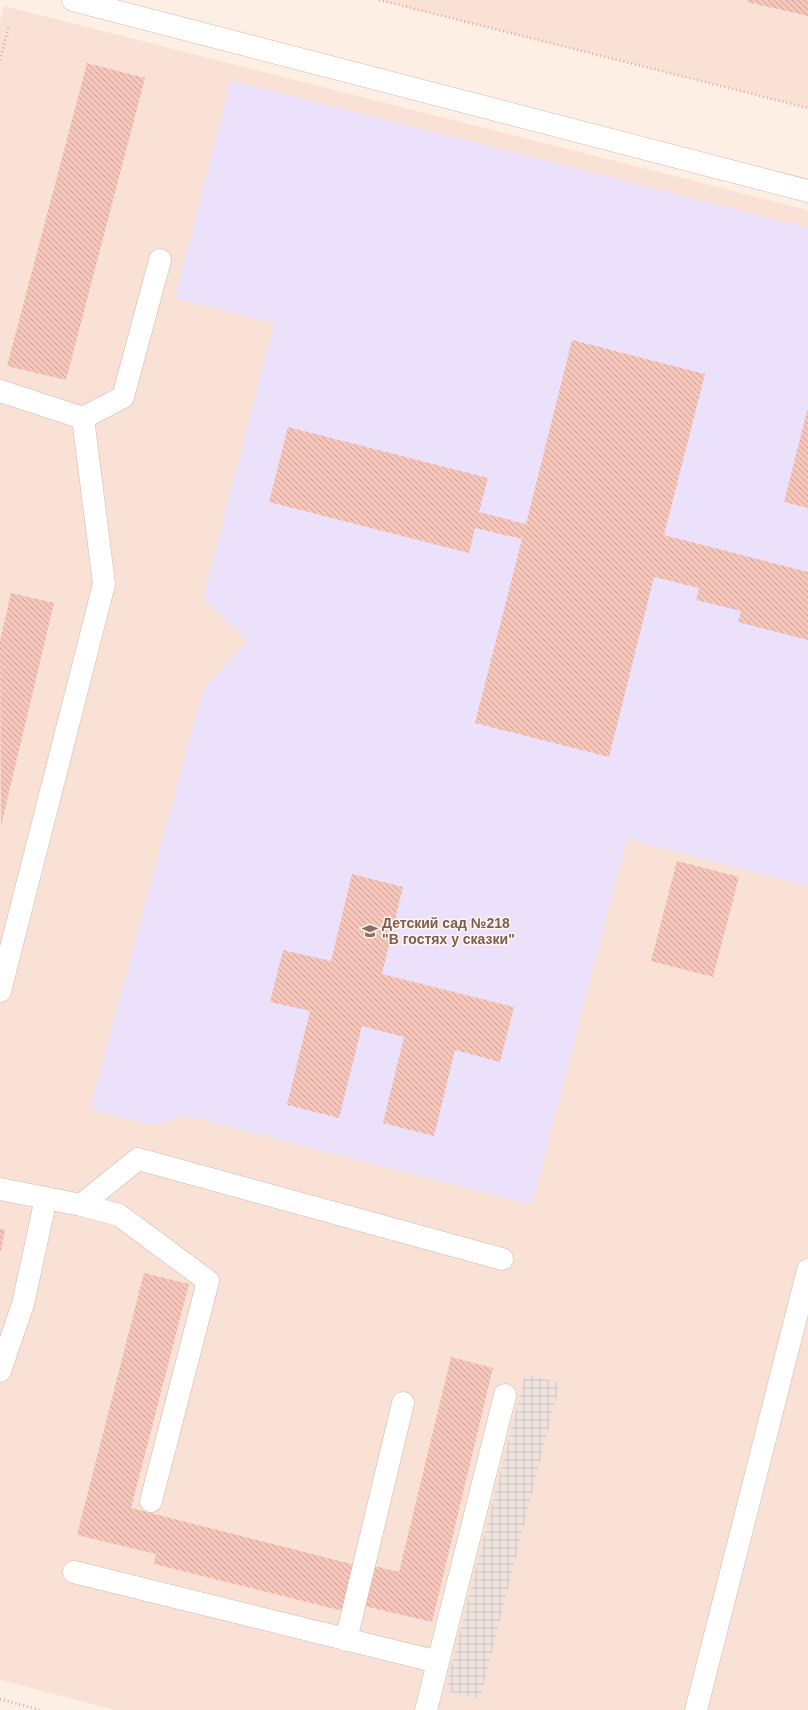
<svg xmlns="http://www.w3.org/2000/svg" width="808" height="1710" font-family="Helvetica,sans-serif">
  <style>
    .residential { fill: #f9e2d5 }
    .industrial { fill: url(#industrial-grid) }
    .education { fill: #ece1fb }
    .building { fill: url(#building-back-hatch) }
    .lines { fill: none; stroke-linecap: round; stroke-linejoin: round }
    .minor-casing { stroke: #d4b5ac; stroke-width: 23 }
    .path { stroke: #dca89c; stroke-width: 2.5; stroke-dasharray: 1 3; stroke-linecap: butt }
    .minor { stroke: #fff; stroke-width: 22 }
    .labels { text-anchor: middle; stroke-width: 3; stroke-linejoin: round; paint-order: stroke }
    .education-label { font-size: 14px; font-weight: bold; fill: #785e54; stroke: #fff4ed; text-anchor: start }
  </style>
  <defs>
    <pattern id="industrial-grid" width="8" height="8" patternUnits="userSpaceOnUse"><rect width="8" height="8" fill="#eee3df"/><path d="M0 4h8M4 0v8" fill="none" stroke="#d0c4c1"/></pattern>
    <pattern id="building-back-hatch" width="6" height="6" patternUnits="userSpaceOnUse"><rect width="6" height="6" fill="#f7c5ba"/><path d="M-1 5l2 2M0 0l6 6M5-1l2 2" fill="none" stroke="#cda299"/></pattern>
  </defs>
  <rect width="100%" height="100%" fill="#feefe5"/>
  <path class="residential" d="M378,0H808V108Z
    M4,6L808,210V1710H115L0,1680V22Z"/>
  <path class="industrial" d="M525,1374L560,1383L480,1699L445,1691Z"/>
  <path class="education" d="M231,80L808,228V886L627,839L532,1205L188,1116L150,1125L90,1109L203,690L248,640L203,599L274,323L175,298Z"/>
  <path class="building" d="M748,0H808V16L747,2Z
    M87,63L145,78L66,380L7,366Z
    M572,340L705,374L664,535L808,572V640L738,622L741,611L696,600L699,588L654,577L609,757L475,723L522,539L475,528L469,553L269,502L288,427L488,478L479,512L526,524Z
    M807,411H808V508L784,502Z
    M11,593L54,603L1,826L0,641Z
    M677,861L739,877L713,977L651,961Z
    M352,874L403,887L382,974L514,1007L500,1062L455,1050L434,1136L383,1123L404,1037L362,1026L339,1118L287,1105L310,1011L270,1002L283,950L331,961Z
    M0,1229L5,1230L1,1251H0Z
    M144,1273L189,1284L131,1508L359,1566L347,1612L154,1564L156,1554L77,1535Z
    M451,1357L493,1368L432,1622L360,1605L370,1565L399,1572Z"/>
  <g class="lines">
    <defs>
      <path id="minor" d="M73,0L808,191
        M0,391L83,418L104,584L0,991
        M83,418L123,397L160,260
        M0,1189L81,1205L119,1215L208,1281L151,1501
        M81,1205L138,1159L502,1259
        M0,1371L23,1304L46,1198
        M74,1572L438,1662
        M346,1640L403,1403
        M426,1710L505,1395
        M696,1710L808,1270"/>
    </defs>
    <use href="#minor" class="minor-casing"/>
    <path class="path" d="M379,0L808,108
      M0,60L9,25
      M0,1699L40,1710"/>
    <use href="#minor" class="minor"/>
  </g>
  <defs>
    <symbol id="school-bare" viewBox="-9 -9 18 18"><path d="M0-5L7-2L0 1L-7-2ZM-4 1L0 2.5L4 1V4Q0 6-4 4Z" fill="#8d6e63" stroke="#fff4ed" stroke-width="2.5" paint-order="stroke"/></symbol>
  </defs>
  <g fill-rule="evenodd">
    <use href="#school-bare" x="359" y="920" width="22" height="22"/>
  </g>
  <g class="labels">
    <g class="education-label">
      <text x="382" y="928">Детский сад №218<tspan x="382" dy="16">"В гостях у сказки"</tspan></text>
    </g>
  </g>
</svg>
